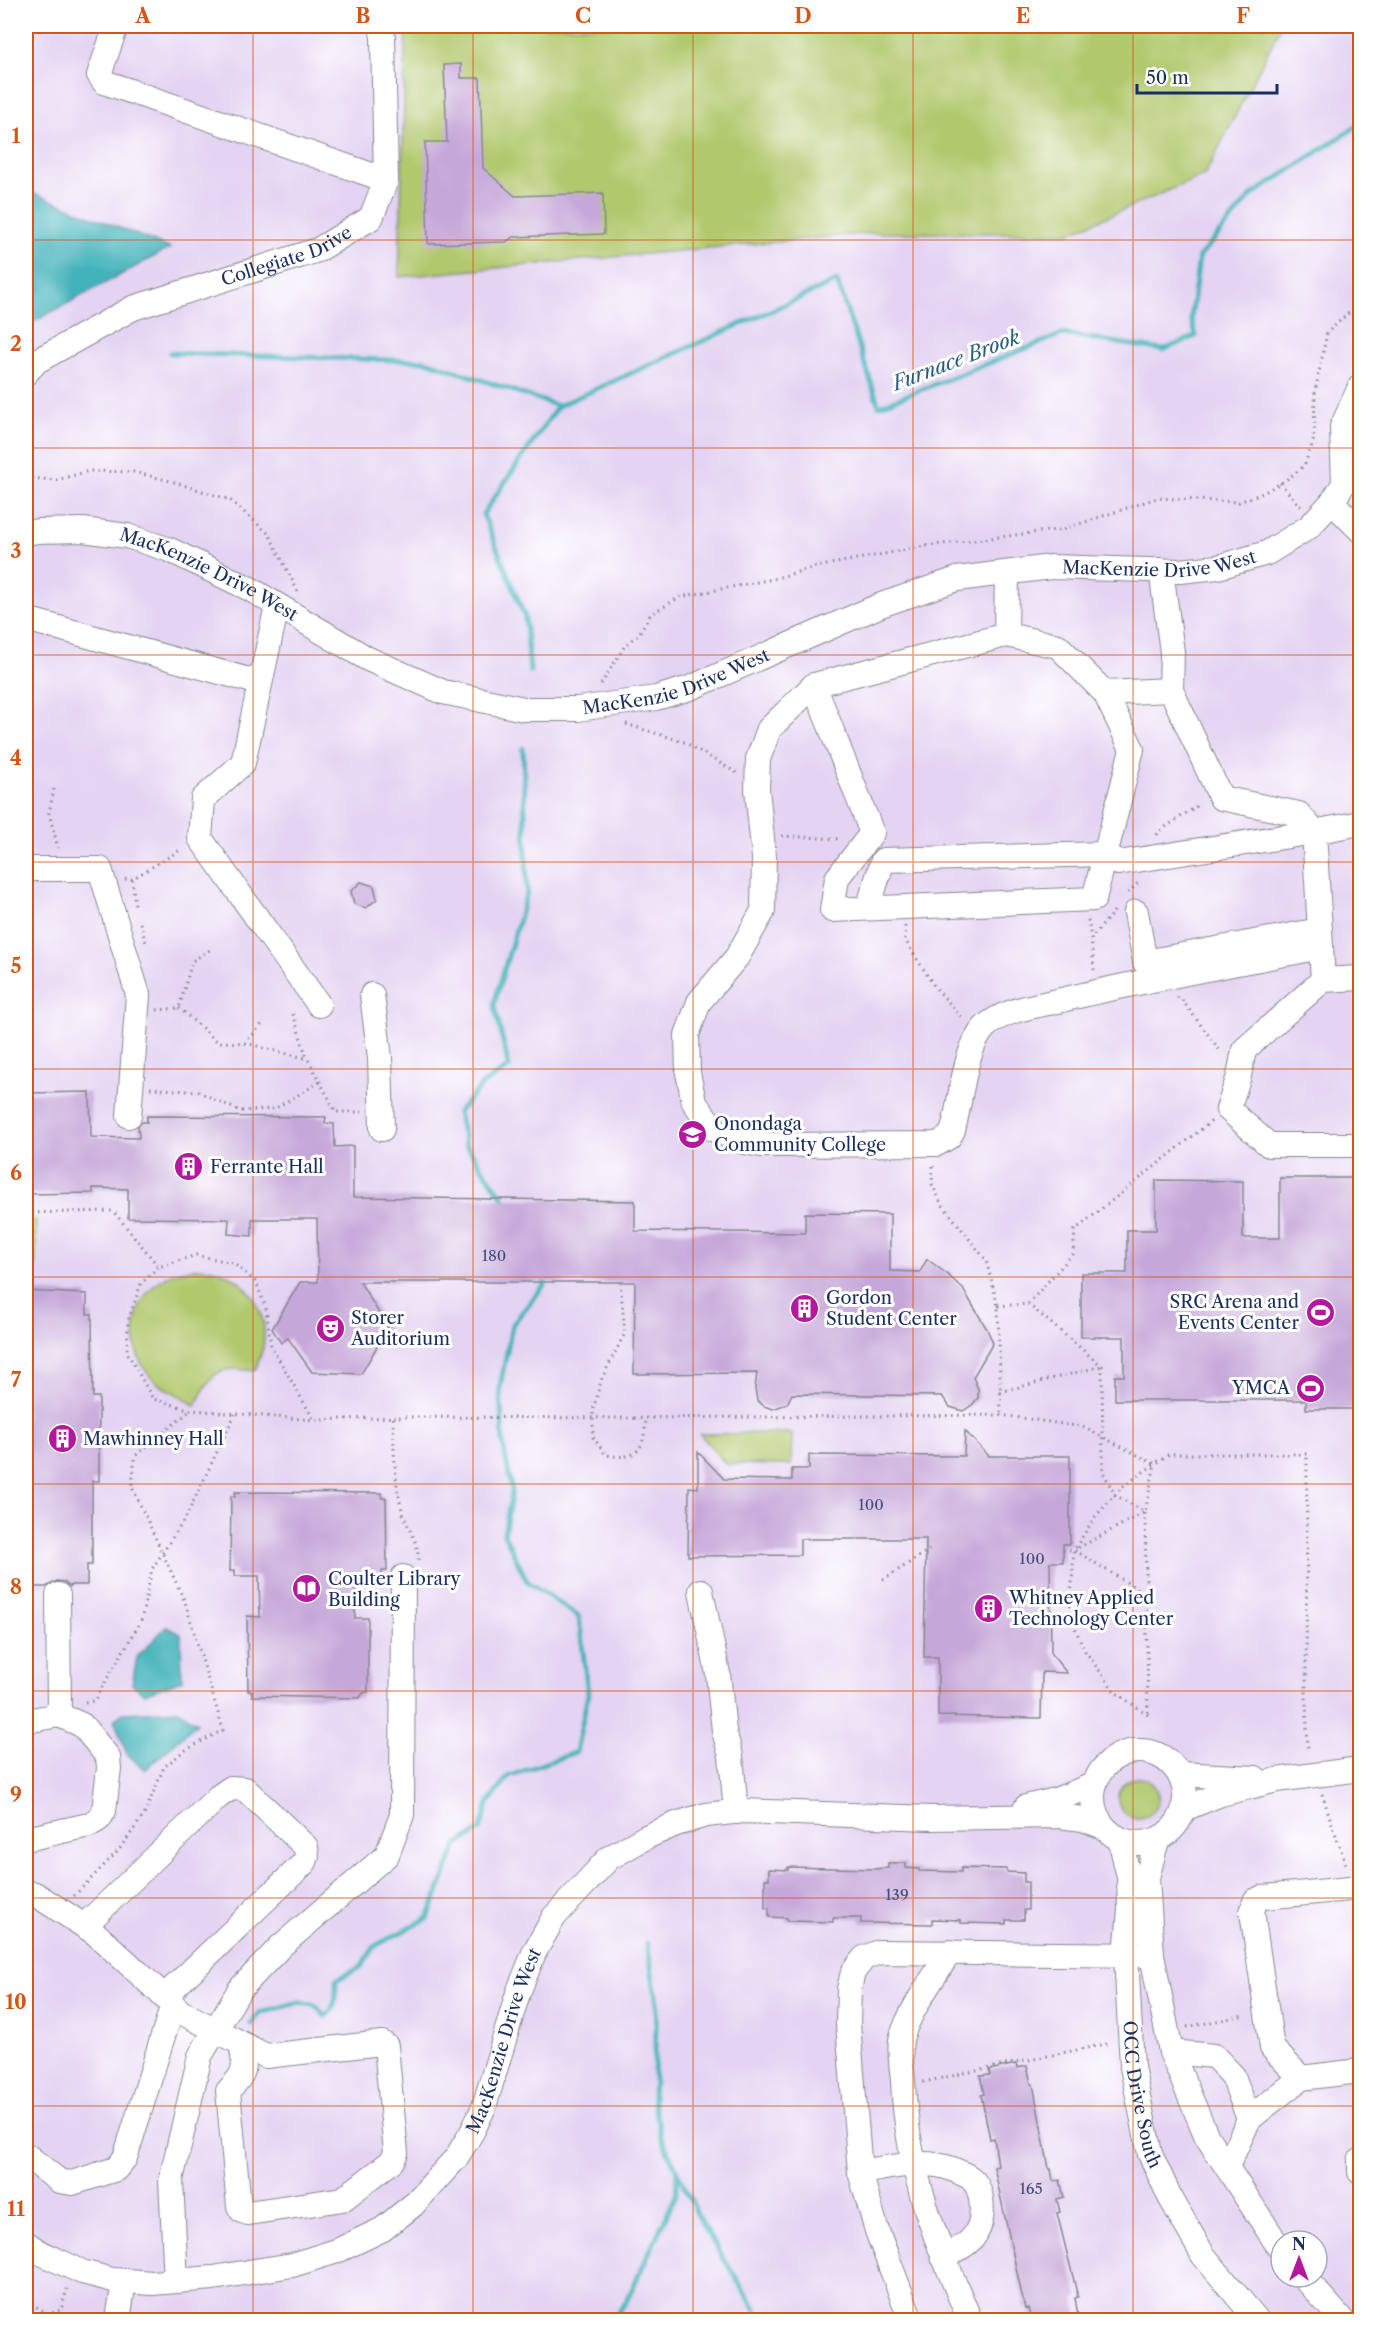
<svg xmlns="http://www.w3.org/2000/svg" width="1386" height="2346" font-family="'Libre Caslon Text',serif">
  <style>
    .built { fill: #e4d3f2; fill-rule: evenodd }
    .green { fill: #b1c86c; stroke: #667c65; stroke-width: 1.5 }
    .water { fill: #43b3ba; stroke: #2f718c; stroke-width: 1.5 }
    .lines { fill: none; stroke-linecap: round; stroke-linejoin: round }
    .stream { stroke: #43b3ba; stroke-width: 5 }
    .building { fill: #c6a7d9 }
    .minor-casing { stroke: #858890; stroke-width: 26 }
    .path { stroke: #858890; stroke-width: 3; stroke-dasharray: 1.5 4.5; stroke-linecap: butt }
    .minor { stroke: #fff; stroke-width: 24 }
    .path-bridge { stroke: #858890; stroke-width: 3; stroke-dasharray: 1.5 4.5; stroke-linecap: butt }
    .grid { fill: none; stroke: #d45514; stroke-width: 1.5; stroke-opacity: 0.55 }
    .labels { text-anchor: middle; stroke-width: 6; stroke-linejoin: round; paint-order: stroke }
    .number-label { font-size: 15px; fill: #464d7d }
    .street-label { font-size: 18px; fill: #1b2f5e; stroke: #fff }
    .poi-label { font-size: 18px; fill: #1b2f5e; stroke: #fff; text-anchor: start }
    .water-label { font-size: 20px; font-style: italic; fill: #295d7e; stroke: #fff }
    .neatline { fill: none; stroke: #d45514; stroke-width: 2 }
    .grid-label { font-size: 20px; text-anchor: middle; font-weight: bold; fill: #d45514 }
  </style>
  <rect width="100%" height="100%" fill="#fff"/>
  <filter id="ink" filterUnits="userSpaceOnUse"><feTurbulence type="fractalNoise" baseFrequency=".0167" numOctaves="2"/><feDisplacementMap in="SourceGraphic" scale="12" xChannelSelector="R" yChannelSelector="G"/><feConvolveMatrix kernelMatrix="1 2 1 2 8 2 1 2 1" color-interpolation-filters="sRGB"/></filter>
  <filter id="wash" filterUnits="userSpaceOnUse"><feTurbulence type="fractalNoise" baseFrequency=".008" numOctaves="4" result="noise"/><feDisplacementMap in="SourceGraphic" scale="24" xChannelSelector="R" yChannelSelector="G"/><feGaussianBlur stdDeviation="1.35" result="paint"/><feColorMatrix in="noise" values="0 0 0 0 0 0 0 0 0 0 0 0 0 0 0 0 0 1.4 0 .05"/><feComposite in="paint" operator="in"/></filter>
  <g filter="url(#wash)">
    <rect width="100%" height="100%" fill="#efe0c1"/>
    <path class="built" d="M26,26H1354L1360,28V2320H26ZM1281,2241H1317V2277H1281Z"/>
    <path class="green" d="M406,26H1281L1205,175L1069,233H870L399,277Z
      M26,1220H36L35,1291H26Z
      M196,1268C203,1269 212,1268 219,1271C247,1280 267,1310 264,1340C264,1350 258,1361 255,1371C215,1366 214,1371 195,1406C181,1393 161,1390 149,1375C127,1348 130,1306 157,1283C168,1273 182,1271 196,1268Z
      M792,1433L791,1465L726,1464L700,1434Z
      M1118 1798a20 20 0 1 1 40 0a20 20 0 1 1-40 0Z"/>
    <path class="water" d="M26,190L170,248L26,326Z
      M166,1627L181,1634L182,1680L144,1694L132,1684L137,1657Z
      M178,1710L197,1723L145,1770L127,1754L114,1720L123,1713Z"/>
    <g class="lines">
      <path class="stream" d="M170,353L426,361L558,406
        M530,671L525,617L483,514L558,406L837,281L879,406L1063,334L1163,350L1196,336L1191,318L1199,257L1252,195L1360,124
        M507,1203L466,1145L458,1112L483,1084L509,1067L494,1004L527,892L523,748
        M647,1943L657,2003L653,2100L661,2137L701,2222L762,2320
        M251,2024L260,2013L300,2002L315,2005L325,2016C337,2008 336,1993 336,1980L361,1967L375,1946L428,1918L457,1845L480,1830L489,1802L509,1776L576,1752L588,1694L579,1617L527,1581L504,1534L512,1491L503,1443L500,1387L512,1325L545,1284L542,1275
        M612,2320L626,2302L676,2195L677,2172"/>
    </g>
    <g id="blocks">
      <path class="building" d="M461,64V78H480L483,168L515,196L603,193L604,234L513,237L506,242L428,244L425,142H447L444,65Z
        M361,882L374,886L377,899L366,908L354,904L351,891Z
        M90,1092L91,1137L139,1138L138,1126L142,1122H147V1116L326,1117L325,1123L334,1124L335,1147L353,1146V1197L635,1201V1231L805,1233V1213L890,1214V1271L920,1272L927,1259L947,1274L963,1289L987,1329L993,1343L973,1377L978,1389V1398L972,1405L963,1411L950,1407L942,1396L792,1394L787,1404L773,1409L764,1406L757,1400L755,1389L757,1373L634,1374L635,1282H360L388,1328L361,1374L312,1372L288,1338L281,1343L272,1329L300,1282H318L317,1219H252V1236L228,1234L229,1219L128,1218V1189L93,1188V1193L26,1194V1093Z
        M1280,1178H1360V1409H1306V1400H1115V1376H1124V1337H1081V1273H1127V1230H1156V1180L1243,1181V1238H1280Z
        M26,1291L87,1294V1314H92L93,1397H99V1481H92V1565H87V1585H71L70,1587L64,1582L57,1581L46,1587H26Z
        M965,1431L989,1456H1070V1544H1063V1562H1050L1051,1654L1067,1673L1042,1672L1041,1718L938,1716V1657H924L926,1539H800V1555L688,1556L689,1487L698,1488V1452L724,1479L792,1480V1469H809V1455L964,1456Z
        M235,1492L382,1493V1498H386L387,1571H382V1576L355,1577V1618H368V1692L363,1693L360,1698L252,1696V1691H248L247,1616L260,1617L259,1576H235V1570L230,1571L231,1496L235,1497Z
        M888,1863H906V1868L919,1869V1871L961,1872V1868L1006,1869L1007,1872L1024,1873V1882H1028V1910H1024V1920H1006V1924L961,1923V1920L932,1919V1924L861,1923V1918H833V1922L787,1921V1918L769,1917V1908H765V1879H769V1869L788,1870V1867L874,1869L888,1868Z
        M1016,2064L1017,2068L1027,2066L1031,2084H1033L1049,2169H1051L1053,2181L1060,2180L1064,2197L1057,2199L1060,2212L1057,2213L1078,2297L1075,2298L1078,2316L1069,2317V2320H1031L1028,2308L1025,2309L994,2167L998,2166L994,2138L990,2139L981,2095L984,2094L980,2076L990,2075L989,2070Z"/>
    </g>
  </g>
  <g filter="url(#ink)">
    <use href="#blocks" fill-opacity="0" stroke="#858890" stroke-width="1.5"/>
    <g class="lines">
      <defs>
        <g id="minor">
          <path d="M116,26L99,75L104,82L386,180"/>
          <path id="s1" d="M26,373L37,361L133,308L318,250L371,218L386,180L383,37L381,26"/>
          <path d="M1344,483L1342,427L1360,387"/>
          <path d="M1332,502L1360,530"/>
          <path id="s2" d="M26,533L38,531L83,530L127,536L170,550L250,589L368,659L443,692L524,709H578L656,698L690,688L881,605L957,579L1051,567L1180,571L1218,567L1267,553L1309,527L1332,502L1360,459"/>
          <path d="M1161,570L1172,652L1171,690"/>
          <path d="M1007,573L1006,635L814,685L769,729L758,759L757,789L764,858L763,911L737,957L699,1002L687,1035L688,1073L694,1102L715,1130L744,1142L761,1145L937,1144L949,1137L953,1130C961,1101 964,1048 985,1027C1004,1009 1037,1006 1062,1000C1148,979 1235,964 1321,947"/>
          <path d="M277,606L243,763L203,799L200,838L319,1005"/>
          <path d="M26,619L260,683"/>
          <path d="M1006,635L1058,646L1105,693L1171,690L1221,798L1299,814L1314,832L1360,823"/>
          <path d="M814,685L872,833L837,878L832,910L1094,899L1132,749L1105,693"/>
          <path d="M26,869H100L138,995L129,1116"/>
          <path d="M868,908L883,860L1106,854L1118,863L1314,832L1323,980"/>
          <path d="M1136,912L1145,962L1320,930"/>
          <path d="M1360,978L1323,980L1244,1050L1239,1076L1228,1109L1269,1145H1360"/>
          <path d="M372,995L380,1058L382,1129"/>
          <path d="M701,1591L718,1674L724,1731L731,1756L736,1812"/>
          <path d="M26,1721L59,1715L58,1595"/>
          <circle cx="1139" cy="1797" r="46"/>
          <path d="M1179,1774L1255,1778"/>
          <path d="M1026,1807L1056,1800L1095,1784"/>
          <path d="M1184,1809L1221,1794L1277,1780L1360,1769"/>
          <path d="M26,1839L89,1825L99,1819L104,1811L109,1768L108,1757L82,1725L59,1715"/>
          <path id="s3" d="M1120,1839L1129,1877L1130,1910L1126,1955L1132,2067L1150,2154L1170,2197L1203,2255L1257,2320"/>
          <path d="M1157,1840L1147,1878L1152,1955L1171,2052L1207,2137L1281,2250"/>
          <path d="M1360,1888L1263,1897L1255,1901L1252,1912L1272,2048L1301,2078L1360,2071"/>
          <path d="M26,1893L35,1894L95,1933L181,2012L266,2056L382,2043L386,2046L396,2153L392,2161L343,2199L248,2213L242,2211L239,2206L228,2091C246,2072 246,2070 241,2044"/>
          <path d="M84,1926L218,1797L231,1788L245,1789L306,1847L307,1856L305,1862L164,1997"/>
          <path d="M950,1952C935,1975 907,2014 901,2040C899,2052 902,2068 903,2081C907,2172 935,2239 970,2320"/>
          <path d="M1171,2052L1214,2056L1233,2076L1249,2119L1227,2167"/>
          <path d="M1249,2119L1301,2078"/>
          <path d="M26,2155L59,2181L72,2183L116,2169L125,2158L173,2004"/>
          <path d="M1360,2161V2172"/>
          <path d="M860,2172C890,2168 923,2158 952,2169C957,2171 964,2174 969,2177C984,2187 985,2218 976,2233C969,2245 955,2251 943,2257"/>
          <path id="s4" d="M26,2243L39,2252L82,2272L113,2280L152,2283L213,2278L292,2265L337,2251L383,2229L413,2205L456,2158L472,2132L484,2107L518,1993L534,1953L554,1917L609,1858L646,1837L676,1824L706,1815L742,1811L931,1818L1059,1816L1083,1819L1104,1827"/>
          <path d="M1304,2277L1342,2320"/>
          <path d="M176,2281L171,2180L200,2056L240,1989L281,1946L387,1855L402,1815L403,1577"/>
          <path d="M118,2320L124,2281"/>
          <path d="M911,2320L877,2231L860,2172L848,2024L849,1989L853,1972L864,1958L879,1952L1152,1955"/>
        </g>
      </defs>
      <use href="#minor" class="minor-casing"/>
      <path class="path" d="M26,478L57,480L89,471L134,472L174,482L230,500L269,534L299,594
        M1280,483L1301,507
        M601,684L626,644L638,635L651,614L680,597L773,579L815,567L926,546L1064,529L1157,498L1239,502L1263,493L1286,480L1304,466L1314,439L1315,392L1327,333L1360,302
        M626,724L684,742L737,773
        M54,789L49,813L58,848
        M1157,835L1158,832L1200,804
        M782,836L841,839
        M125,879H132L182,849
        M132,879L135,905
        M1128,893L1140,881
        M1088,920L1091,939
        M140,923L146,943
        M905,926V940L934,986L964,1020
        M1094,970L1091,939L1115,910
        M1177,997L1182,1000L1221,1052
        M179,1008L218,1042L245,1043L263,1023
        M157,1010L179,1008L192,961L213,948
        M293,1014L307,1058
        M245,1043L308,1059L336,1112H362
        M150,1088L199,1092L240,1111L274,1109L320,1082
        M933,1166L932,1184L941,1203L986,1260L998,1306L1001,1415
        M26,1213L113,1211L159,1267L196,1255L233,1263L256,1282L266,1308L271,1346L314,1420L399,1417
        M158,1267L141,1284L128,1321L127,1352L153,1399L191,1410L314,1420
        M620,1282L625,1333L602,1378L593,1410V1437L606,1455C640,1461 644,1448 646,1418
        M1028,1304L1073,1254L1075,1230L1213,1120
        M998,1306L1028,1304L1102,1366L1103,1472L1115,1495L1145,1512L1148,1715
        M1000,1392L1102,1366
        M393,1418C394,1449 394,1479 402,1510C407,1528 420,1543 418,1562
        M634,1418L1001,1415L1083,1427L1155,1464L1145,1512L1076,1549
        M1063,1550H1074L1146,1594
        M883,1580L929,1550
        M85,1702L94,1701L141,1621L152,1569L186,1517L235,1414
        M1148,1715L1115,1692L1085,1651L1070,1616L1074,1550L1095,1517L1122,1487L1169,1454H1307L1306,1702L1308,1751
        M1322,1794L1347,1868
        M74,1896L118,1851L144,1815L164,1767L184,1751L223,1730L185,1602L132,1487L135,1456L191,1410
        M1187,2027L1245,2015
        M923,2082L1110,2043
        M26,2301L49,2314L61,2310L67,2289"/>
      <use href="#minor" class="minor"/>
      <path class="path-bridge" d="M399,1417L634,1418"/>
    </g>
  </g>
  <path class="grid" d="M253,26V2320M473,26V2320M693,26V2320M913,26V2320M1133,26V2320M26,240H1360M26,448H1360M26,655H1360M26,862H1360M26,1069H1360M26,1277H1360M26,1484H1360M26,1691H1360M26,1898H1360M26,2106H1360"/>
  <defs>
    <symbol id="university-disc" viewBox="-11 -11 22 22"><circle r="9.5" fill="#b5179e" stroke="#fff"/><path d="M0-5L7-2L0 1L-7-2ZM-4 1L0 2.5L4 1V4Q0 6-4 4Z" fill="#fff"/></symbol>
    <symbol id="building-disc" viewBox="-11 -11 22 22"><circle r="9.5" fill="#b5179e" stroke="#fff"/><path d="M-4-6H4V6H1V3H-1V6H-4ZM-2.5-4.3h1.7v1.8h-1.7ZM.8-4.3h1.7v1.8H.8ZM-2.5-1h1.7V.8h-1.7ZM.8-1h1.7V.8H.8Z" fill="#fff"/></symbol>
    <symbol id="stadium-disc" viewBox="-11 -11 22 22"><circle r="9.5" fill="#b5179e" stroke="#fff"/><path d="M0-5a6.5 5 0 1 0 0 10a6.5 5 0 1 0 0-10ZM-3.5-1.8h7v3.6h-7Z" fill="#fff"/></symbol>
    <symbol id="theatre-disc" viewBox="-11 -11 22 22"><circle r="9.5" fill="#b5179e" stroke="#fff"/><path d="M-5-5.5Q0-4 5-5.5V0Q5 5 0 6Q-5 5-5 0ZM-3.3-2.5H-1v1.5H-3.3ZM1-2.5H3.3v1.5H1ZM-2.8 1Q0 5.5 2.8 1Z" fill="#fff"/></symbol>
    <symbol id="library-disc" viewBox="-11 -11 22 22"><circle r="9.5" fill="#b5179e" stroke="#fff"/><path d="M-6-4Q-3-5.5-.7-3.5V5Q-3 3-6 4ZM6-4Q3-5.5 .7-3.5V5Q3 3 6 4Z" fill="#fff"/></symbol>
  </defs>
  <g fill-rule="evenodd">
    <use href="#university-disc" x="676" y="1118" width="33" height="33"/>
    <use href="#building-disc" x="172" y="1150" width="33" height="33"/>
    <use href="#building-disc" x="788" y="1292" width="33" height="33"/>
    <use href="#stadium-disc" x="1304" y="1296" width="33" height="33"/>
    <use href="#theatre-disc" x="314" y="1312" width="33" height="33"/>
    <use href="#stadium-disc" x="1294" y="1372" width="33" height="33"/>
    <use href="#building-disc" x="46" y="1422" width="33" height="33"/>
    <use href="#library-disc" x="290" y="1572" width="33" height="33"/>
    <use href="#building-disc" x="972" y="1592" width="33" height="33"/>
  </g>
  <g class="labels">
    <g class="number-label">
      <text x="494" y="1261">180</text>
      <text x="871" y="1510">100</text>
      <text x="1032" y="1564">100</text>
      <text x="897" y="1900">139</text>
      <text x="1031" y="2194">165</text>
    </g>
    <g class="street-label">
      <text dy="6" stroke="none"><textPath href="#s1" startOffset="288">Collegiate Drive</textPath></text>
      <text dy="6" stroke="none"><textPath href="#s2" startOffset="1198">MacKenzie Drive West</textPath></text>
      <text dy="6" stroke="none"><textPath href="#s2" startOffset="192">MacKenzie Drive West</textPath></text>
      <text dy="6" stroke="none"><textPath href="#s2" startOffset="694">MacKenzie Drive West</textPath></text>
      <text dy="6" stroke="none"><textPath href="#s4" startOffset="603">MacKenzie Drive West</textPath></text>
      <text dy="6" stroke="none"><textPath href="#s3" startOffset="258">OCC Drive South</textPath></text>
    </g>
    <g class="poi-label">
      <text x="714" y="1130">Onondaga<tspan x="714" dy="21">Community College</tspan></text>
      <text x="210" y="1173">Ferrante Hall</text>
      <text x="826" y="1304">Gordon<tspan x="826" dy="21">Student Center</tspan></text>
      <text x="1299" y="1308" text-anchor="end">SRC Arena and<tspan x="1299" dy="21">Events Center</tspan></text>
      <text x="351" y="1324">Storer<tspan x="351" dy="21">Auditorium</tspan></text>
      <text x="1290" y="1394" text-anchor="end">YMCA</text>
      <text x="83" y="1445">Mawhinney Hall</text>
      <text x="328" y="1585">Coulter Library<tspan x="328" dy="21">Building</tspan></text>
      <text x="1009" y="1604">Whitney Applied<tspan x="1009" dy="21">Technology Center</tspan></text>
    </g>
    <g class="water-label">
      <text transform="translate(956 360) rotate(-21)" y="7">Furnace Brook</text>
    </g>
  </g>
  <rect width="1386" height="2346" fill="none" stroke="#fff" stroke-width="66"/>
  <g transform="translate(1299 2259)"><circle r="28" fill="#ffffff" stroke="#a4acbf" stroke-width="1.5"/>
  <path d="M0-4.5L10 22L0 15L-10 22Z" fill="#b5179e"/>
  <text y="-9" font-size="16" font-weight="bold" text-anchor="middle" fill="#1b2f5e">N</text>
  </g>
  <path d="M1137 84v9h140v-9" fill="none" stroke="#1b2f5e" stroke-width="3"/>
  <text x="1146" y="84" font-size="18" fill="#1b2f5e" stroke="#ffffff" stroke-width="4.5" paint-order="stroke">50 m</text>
  <rect x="33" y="33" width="1320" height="2280" class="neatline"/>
  <g class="grid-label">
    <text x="143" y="23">A</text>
    <text x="363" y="23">B</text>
    <text x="583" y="23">C</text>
    <text x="803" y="23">D</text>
    <text x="1023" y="23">E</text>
    <text x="1243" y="23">F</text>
    <text x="16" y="143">1</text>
    <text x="16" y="351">2</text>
    <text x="16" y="558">3</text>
    <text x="16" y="765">4</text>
    <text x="16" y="973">5</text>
    <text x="16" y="1180">6</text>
    <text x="16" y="1387">7</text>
    <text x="16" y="1594">8</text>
    <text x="16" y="1802">9</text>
    <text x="16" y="2009">10</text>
    <text x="16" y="2216">11</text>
  </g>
</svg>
